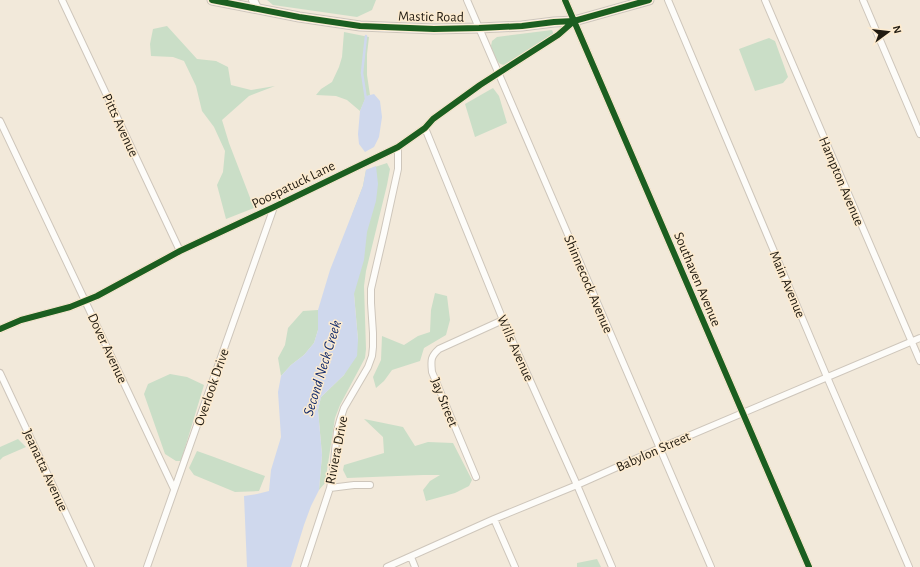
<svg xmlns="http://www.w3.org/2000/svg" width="920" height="567" font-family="'Alegreya Sans',sans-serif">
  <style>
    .green { fill: #cadec7 }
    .water { fill: #cfd8ed }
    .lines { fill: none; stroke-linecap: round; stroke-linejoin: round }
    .stream { stroke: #cfd8ed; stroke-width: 2.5 }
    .minor-casing { stroke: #cec6bb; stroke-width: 8 }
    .tertiary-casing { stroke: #cec6bb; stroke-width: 10 }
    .secondary-casing { stroke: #cec6bb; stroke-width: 11 }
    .minor { stroke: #fdfcf9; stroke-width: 6 }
    .tertiary { stroke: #fdfcf9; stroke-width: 8 }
    .secondary { stroke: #f9f3f3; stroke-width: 9 }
    .cycleway-casing { stroke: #fdebcf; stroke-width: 8 }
    .cycleway { stroke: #1b5e20; stroke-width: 6 }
    .labels { text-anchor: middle; stroke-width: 3; stroke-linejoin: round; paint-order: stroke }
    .street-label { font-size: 14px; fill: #211b11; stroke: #fdebcf }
    .water-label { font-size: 15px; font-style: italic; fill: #112a6c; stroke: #fdebcf }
  </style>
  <rect width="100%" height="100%" fill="#f2e9da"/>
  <path class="green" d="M267,0H376L372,10L357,17L273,5Z
    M167,26L197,59L216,61L228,67L231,85L251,90L275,86L249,96L222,120L229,143L254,208L226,219L217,185L223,172L225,151L214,127L202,111L196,86L184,61L173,57L151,56L150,44L153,29Z
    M552,30L554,35L505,65C496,65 494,54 491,46L492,41L497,37Z
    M344,32L369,37L367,54V75L370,95L366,97L360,111L347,100L336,96L316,95L321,89L332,82L339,67L342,57Z
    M769,38L775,41L788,77L783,83L755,91L739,49Z
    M493,88L499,96L507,123L475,137L465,104Z
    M387,163L390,169L387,185L366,271L364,286L366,349L365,358L340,405L335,418L325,483L319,490L322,455L318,410L321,397L344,375L358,340L354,294L352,215L363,186L366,170Z
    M435,293L447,296L450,320L446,335L424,348L420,361L392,370L384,381L376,388L373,377L381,360L382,336L404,345L418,336L430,332L431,310Z
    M318,310V330L314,343L304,355L291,365L281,376L278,358L285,345L288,328L303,311Z
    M170,374L187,377L204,385L181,461H176L165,454L144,394L148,384Z
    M364,419L403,427L415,446L428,442L453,443L472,480L469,486L455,493L426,501L423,490L430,481L440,475H423L347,478L343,470L344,465L384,453L383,437Z
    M18,439L26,447L3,457L0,460V447Z
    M197,451C220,459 242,468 265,476L259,491L235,492L194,475L189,468Z
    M597,559L601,567H577V563Z"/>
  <path class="water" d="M374,94L380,101L382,117L379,137L374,147L365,152L359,144L358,134L360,111L366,96Z
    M376,166L378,184L376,201L367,232L364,260L354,294L358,340L357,356L344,375L321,397L318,410L322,455L319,490L311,506L304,525L291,567H247L244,496L257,494L269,491L271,470L281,437L278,392L281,376L291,365L304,355L314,343L318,330V310L330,270L363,186L366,170Z"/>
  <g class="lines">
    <path class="stream" d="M366,36L362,73L366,99"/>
    <defs>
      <path id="minor" d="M62,0L180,251
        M467,0L711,567
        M565,0L809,567
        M668,0L827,377L909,567
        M765,0L920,361
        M863,0L920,134
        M0,121L174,489
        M425,128L503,320L577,485L612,567
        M0,329L21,320L70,307L97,296L180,251L274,207L398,147L425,128L433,119L480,85L558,35L574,21
        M0,373L91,567
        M476,477L432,372C431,361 430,357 439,349L503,320
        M330,488L354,485H370
        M494,519L515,567
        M411,557L415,567
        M147,567L274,207
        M304,567L330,488L333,472L337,431L340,420L344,408L368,367L372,356L373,347V333L371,303V289L384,233L398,169V147
        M387,567L494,519L577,485L660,448L920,338"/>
      <path id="tertiary" d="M253,0L257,8"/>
      <path id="secondary" d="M212,0L299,17L360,26L434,29L479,28L522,26L554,22L574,21L649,0"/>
    </defs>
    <use href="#minor" class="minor-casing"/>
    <use href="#tertiary" class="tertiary-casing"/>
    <use href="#secondary" class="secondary-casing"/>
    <use href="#minor" class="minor"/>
    <use href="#tertiary" class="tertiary"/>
    <use href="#secondary" class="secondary"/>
    <defs>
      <path id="cycleway" d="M212,0L299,17L360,26L434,29L479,28L522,26L554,22L574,21L649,0
        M565,0L809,567
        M0,329L21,320L70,307L97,296L180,251L274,207L398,147L425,128L433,119L480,85L558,35L574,21"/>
    </defs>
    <use href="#cycleway" class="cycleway-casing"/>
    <use href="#cycleway" class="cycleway"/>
  </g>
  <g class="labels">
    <g class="street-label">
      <text transform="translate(431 16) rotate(1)" y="5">Mastic Road</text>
      <text transform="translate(121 125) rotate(65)" y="5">Pitts Avenue</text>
      <text transform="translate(842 181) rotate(67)" y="5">Hampton Avenue</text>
      <text transform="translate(293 184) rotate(-26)" y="5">Poospatuck Lane</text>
      <text transform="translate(698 279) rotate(67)" y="5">Southaven Avenue</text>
      <text transform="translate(589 284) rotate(67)" y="5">Shinnecock Avenue</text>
      <text transform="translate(788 284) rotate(67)" y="5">Main Avenue</text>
      <text transform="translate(108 348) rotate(65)" y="5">Dover Avenue</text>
      <text transform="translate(516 348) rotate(66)" y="5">Wills Avenue</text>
      <text transform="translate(211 387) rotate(-71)" y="5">Overlook Drive</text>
      <text transform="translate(445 402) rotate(68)" y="5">Jay Street</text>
      <text transform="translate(336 450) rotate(-79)" y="5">Riviera Drive</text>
      <text transform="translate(653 451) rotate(-24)" y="5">Babylon Street</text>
      <text transform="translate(46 470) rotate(65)" y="5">Jeanatta Avenue</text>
    </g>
    <g class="water-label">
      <text transform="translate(322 368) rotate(-73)" y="5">Second Neck Creek</text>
    </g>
  </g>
  <g transform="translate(888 32) rotate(75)" stroke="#fdebcf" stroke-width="3" paint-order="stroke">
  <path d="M0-3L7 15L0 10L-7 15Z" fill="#211b11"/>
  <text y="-6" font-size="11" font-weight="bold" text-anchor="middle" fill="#211b11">N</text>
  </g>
</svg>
